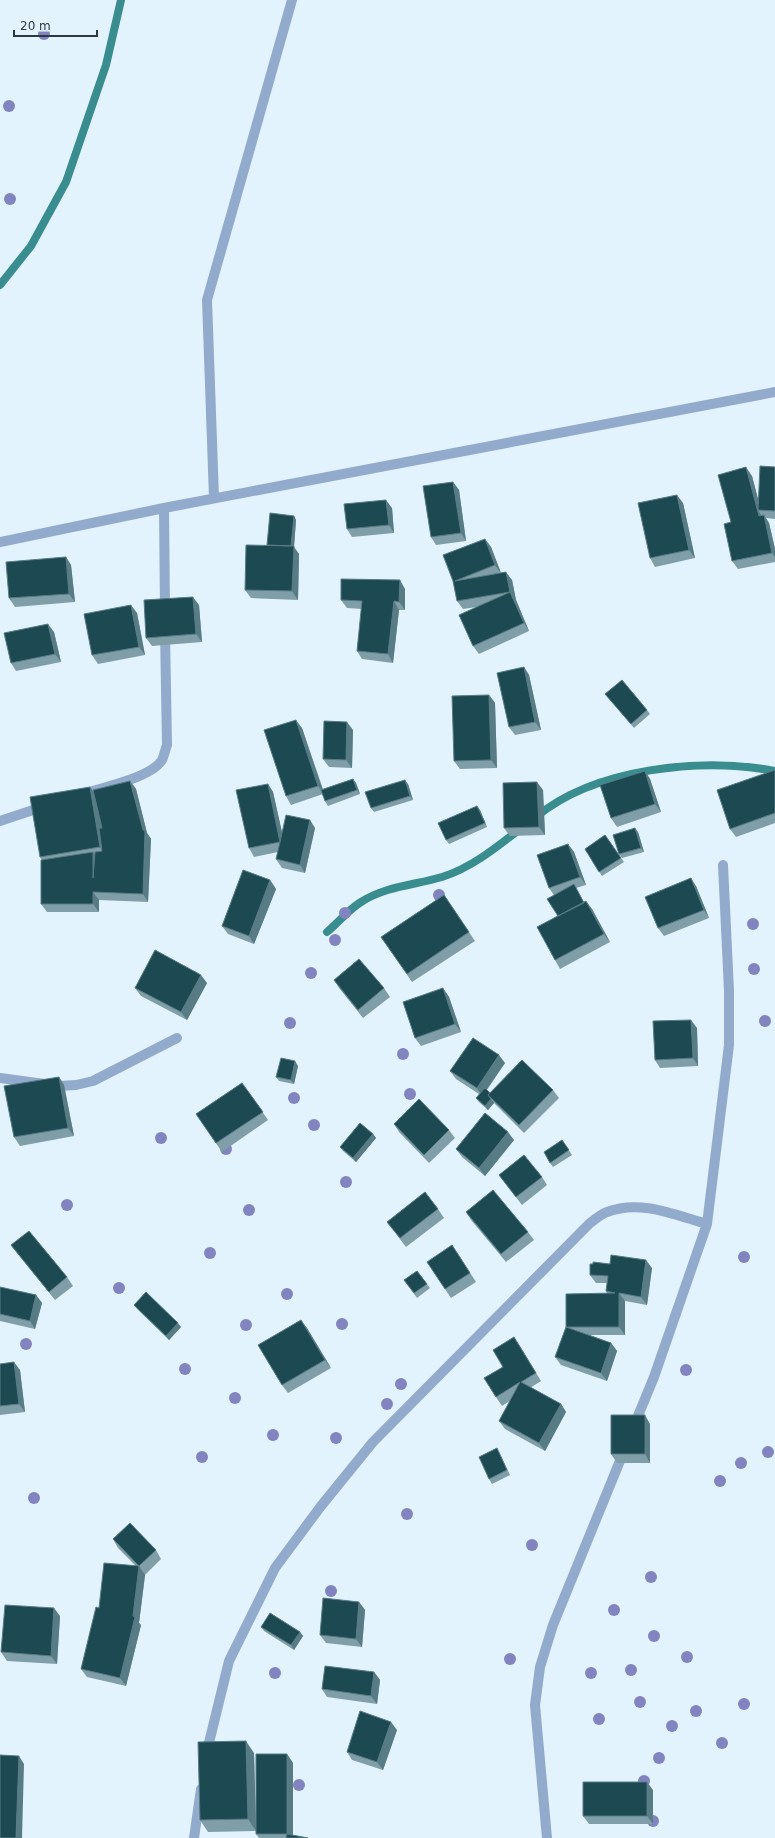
<svg xmlns="http://www.w3.org/2000/svg" width="775" height="1838" font-family="'DejaVu Sans',sans-serif">
  <style>
    .lines { fill: none; stroke-linecap: round; stroke-linejoin: round }
    .stream { stroke: #398d8e; stroke-width: 8 }
    .street { stroke: #92aacc; stroke-width: 10 }
    .tree { fill: #8184bf }
    .wall { fill: #809ea8 }
    .shaded-wall { fill: #587c86 }
    .building { fill: #1d4953; stroke: #587c86 }
  </style>
  <rect width="100%" height="100%" fill="#e2f3fd"/>
  <g class="lines">
    <path class="stream" d="M0,285L31,246L66,182L106,65L121,0
      M536,817C595,768 701,757 775,771
      M327,932C338,923 348,910 361,902C386,886 415,885 442,877C471,868 497,847 520,829"/>
    <path class="street" d="M214,498L207,300L292,0
      M164,508L165,612
      M0,542L164,508L775,392
      M83,794C103,787 151,778 162,760C164,756 165,750 167,745L165,632
      M0,821L45,806
      M0,1078L59,1086L76,1085L93,1081L177,1038
      M633,1428L654,1377L707,1224L729,1045V991L723,865
      M206,1755L229,1661L275,1568L321,1506L373,1442L589,1224C594,1220 601,1214 607,1212C640,1199 675,1215 707,1224
      M194,1838L201,1789
      M547,1838L535,1705L540,1667L553,1625L624,1451"/>
  </g>
  <g class="tree">
    <circle cx="44" cy="34" r="6"/>
    <circle cx="9" cy="106" r="6"/>
    <circle cx="10" cy="199" r="6"/>
    <circle cx="439" cy="895" r="6"/>
    <circle cx="345" cy="913" r="6"/>
    <circle cx="753" cy="924" r="6"/>
    <circle cx="335" cy="940" r="6"/>
    <circle cx="754" cy="969" r="6"/>
    <circle cx="311" cy="973" r="6"/>
    <circle cx="765" cy="1021" r="6"/>
    <circle cx="290" cy="1023" r="6"/>
    <circle cx="403" cy="1054" r="6"/>
    <circle cx="410" cy="1094" r="6"/>
    <circle cx="294" cy="1098" r="6"/>
    <circle cx="314" cy="1125" r="6"/>
    <circle cx="161" cy="1138" r="6"/>
    <circle cx="226" cy="1149" r="6"/>
    <circle cx="346" cy="1182" r="6"/>
    <circle cx="67" cy="1205" r="6"/>
    <circle cx="249" cy="1210" r="6"/>
    <circle cx="210" cy="1253" r="6"/>
    <circle cx="744" cy="1257" r="6"/>
    <circle cx="119" cy="1288" r="6"/>
    <circle cx="287" cy="1294" r="6"/>
    <circle cx="342" cy="1324" r="6"/>
    <circle cx="246" cy="1325" r="6"/>
    <circle cx="26" cy="1344" r="6"/>
    <circle cx="185" cy="1369" r="6"/>
    <circle cx="686" cy="1370" r="6"/>
    <circle cx="401" cy="1384" r="6"/>
    <circle cx="235" cy="1398" r="6"/>
    <circle cx="387" cy="1404" r="6"/>
    <circle cx="273" cy="1435" r="6"/>
    <circle cx="336" cy="1438" r="6"/>
    <circle cx="768" cy="1452" r="6"/>
    <circle cx="202" cy="1457" r="6"/>
    <circle cx="741" cy="1463" r="6"/>
    <circle cx="720" cy="1481" r="6"/>
    <circle cx="34" cy="1498" r="6"/>
    <circle cx="407" cy="1514" r="6"/>
    <circle cx="532" cy="1545" r="6"/>
    <circle cx="651" cy="1577" r="6"/>
    <circle cx="331" cy="1591" r="6"/>
    <circle cx="614" cy="1610" r="6"/>
    <circle cx="654" cy="1636" r="6"/>
    <circle cx="687" cy="1657" r="6"/>
    <circle cx="510" cy="1659" r="6"/>
    <circle cx="631" cy="1670" r="6"/>
    <circle cx="275" cy="1673" r="6"/>
    <circle cx="591" cy="1673" r="6"/>
    <circle cx="640" cy="1702" r="6"/>
    <circle cx="744" cy="1704" r="6"/>
    <circle cx="696" cy="1711" r="6"/>
    <circle cx="599" cy="1719" r="6"/>
    <circle cx="672" cy="1726" r="6"/>
    <circle cx="722" cy="1743" r="6"/>
    <circle cx="659" cy="1758" r="6"/>
    <circle cx="644" cy="1781" r="6"/>
    <circle cx="299" cy="1785" r="6"/>
    <circle cx="653" cy="1821" r="6"/>
  </g>
  <path class="wall" d="M775,467V519L766,518L769,523L775,549V562L738,569L732,561L752,476L758,500Z
    M453,482L459,490L466,541L436,545L431,537Z
    M683,503L695,558L655,567L650,558Z
    M392,508L394,533L352,537L347,529Z
    M294,516L296,520L294,547L299,554L298,600L251,598L245,590L267,545Z
    M485,539L491,547L501,573L512,580L516,600L529,631L479,654L473,646L477,607L463,609L457,601L453,581Z
    M66,557L71,565L75,602L15,607L9,598Z
    M405,589V610H399L393,663L362,659L357,651L362,609L347,608L341,600Z
    M199,605L202,642L152,646L146,638Z
    M137,613L145,655L98,664L92,655Z
    M54,632L61,662L16,671L11,663Z
    M524,667L529,675L541,730L515,735L509,727Z
    M605,694L647,710L650,714L634,728Z
    M489,695L495,703L497,768L460,769L454,761Z
    M302,728L323,789L353,779L356,783L360,794L328,806L325,801L323,794L291,805L286,796Z
    M353,730L352,768L329,767L323,759Z
    M775,770V823L736,837L730,829Z
    M645,771L650,779L661,812L617,827L611,818Z
    M130,781L136,789L147,833L151,839L148,902L99,900V912H47L41,904L42,860L40,857L90,787L93,790Z
    M268,784L273,792L282,833L315,828L305,873L282,868L276,859L278,852L254,857L249,848Z
    M408,784L413,800L374,812L371,808Z
    M543,790L545,835L510,836L504,828Z
    M480,810L487,827L449,844L446,840Z
    M638,832L644,852L622,858L619,854Z
    M605,835L624,862L602,876L585,849Z
    M568,844L574,852L586,885L576,888L584,902L592,909L610,942L560,969L555,960L558,916L554,895L549,888Z
    M270,880L276,889L254,944L228,934L222,926Z
    M696,886L709,918L664,936L658,928Z
    M444,895L475,941L412,982L381,937Z
    M334,980L384,988L390,997L363,1018L339,988Z
    M207,983L187,1020L141,996L135,988Z
    M443,988L449,997L461,1032L421,1046L415,1038Z
    M697,1028L698,1066L660,1068L655,1060Z
    M505,1063L487,1090L490,1093L553,1090L559,1098L524,1133L494,1103L488,1110L479,1102L476,1098L479,1094L456,1079L450,1071Z
    M298,1066L294,1084L279,1081L276,1077Z
    M59,1077L64,1085L74,1136L20,1146L14,1137Z
    M242,1083L268,1120L222,1152L196,1114Z
    M394,1124L449,1130L455,1138L429,1163L399,1132Z
    M373,1134L376,1138L356,1162L343,1151L340,1147Z
    M514,1140L485,1176L462,1157L456,1149Z
    M562,1140L572,1155L553,1167L550,1163Z
    M499,1175L542,1177L547,1185L522,1205Z
    M438,1209L444,1218L406,1247L387,1222Z
    M466,1212L528,1232L534,1240L506,1262L471,1220Z
    M11,1245L67,1277L73,1286L55,1300L17,1253Z
    M458,1254L476,1282L451,1298L445,1289Z
    M652,1268L647,1305L625,1301V1335H589L611,1343L617,1351L607,1381L561,1365L555,1357L566,1327L607,1293L606,1291L607,1283H596L590,1275Z
    M417,1271L430,1288L417,1298L404,1280Z
    M0,1287L36,1295L42,1303L35,1329L0,1321Z
    M134,1305L181,1327L169,1340L137,1309Z
    M307,1328L331,1368L288,1393L282,1385Z
    M519,1345L541,1381L530,1388L561,1404L566,1412L545,1451L505,1429L499,1421L511,1400L502,1406L496,1397L503,1367Z
    M0,1364L20,1370L25,1412L0,1415Z
    M650,1424V1463H617L611,1454Z
    M499,1452L510,1475L492,1484L489,1479Z
    M113,1539L156,1550L161,1559L145,1575L139,1623L141,1625L126,1686L87,1677L81,1669L99,1608L136,1566L118,1548Z
    M359,1602L365,1610L362,1647L326,1643L320,1635Z
    M60,1616L57,1664L7,1661L1,1652Z
    M261,1627L300,1632L303,1636L294,1650L264,1631Z
    M374,1672L380,1680L377,1704L327,1697L322,1689Z
    M397,1730L383,1770L352,1760L347,1752Z
    M254,1753L256,1823L287,1754L293,1763V1835L308,1838H259L256,1834V1831L208,1832L200,1820Z
    M653,1790V1824H589L583,1816Z"/>
  <path class="shaded-wall" d="M746,467L752,476L761,510H758L763,518L759,516Z
    M453,482L459,490L466,541L461,533Z
    M677,495L683,503L695,558L689,550Z
    M386,500L392,508L394,533L389,525Z
    M764,515L769,523L775,549V557L772,553Z
    M294,516L296,520L294,547L299,554L298,600L292,591L290,550Z
    M485,539L491,547L501,573L495,565Z
    M66,557L71,565L75,602L69,594Z
    M506,572L512,580L516,600L529,631L524,623L510,592Z
    M400,580L405,589V610L399,602Z
    M193,597L199,605L202,642L196,634Z
    M394,601L399,610L393,663L388,654Z
    M131,605L137,613L145,655L139,647Z
    M48,624L54,632L61,662L55,654Z
    M524,667L529,675L541,730L535,722Z
    M489,695L495,703L497,768L491,760Z
    M296,720L302,728L324,794L318,786Z
    M347,722L353,730L352,768L346,760Z
    M645,771L650,779L661,812L655,804Z
    M353,779L356,783L360,794L357,790Z
    M405,780L408,784L413,800L410,796Z
    M130,781L136,789L147,833L151,839L148,902L143,894V830Z
    M537,782L543,790L545,835L539,827Z
    M268,784L273,792L286,850L280,842Z
    M90,787L99,799L108,859L100,847Z
    M477,806L480,810L487,827L485,823Z
    M310,820L315,828L305,873L300,865Z
    M635,828L638,832L644,852L641,848Z
    M568,844L574,852L586,885L580,877Z
    M93,852L99,860L93,878Z
    M691,878L696,886L709,918L704,910Z
    M270,880L276,889L254,944L249,936Z
    M93,892L99,900V912L93,904Z
    M586,901L592,909L610,942L604,934Z
    M201,975L207,983L187,1020L181,1012Z
    M443,988L449,997L461,1032L455,1024Z
    M691,1020L697,1028L698,1066L693,1058Z
    M499,1055L505,1063L482,1096L477,1088Z
    M295,1061L298,1066L294,1084L291,1080Z
    M59,1077L64,1085L74,1136L68,1128Z
    M491,1099L494,1103L488,1110L485,1106Z
    M508,1132L514,1140L485,1176L479,1168Z
    M373,1134L376,1138L356,1162L353,1158Z
    M646,1260L652,1268L647,1305L641,1297Z
    M619,1293L625,1301V1335L619,1327Z
    M36,1295L42,1303L35,1329L30,1321Z
    M301,1320L307,1328L331,1368L325,1360Z
    M178,1323L181,1327L169,1340L166,1336Z
    M611,1343L617,1351L607,1381L601,1373Z
    M14,1362L20,1370L25,1412L19,1404Z
    M561,1404L566,1412L545,1451L539,1443Z
    M645,1415L650,1424V1463L645,1454Z
    M139,1566L145,1575L139,1623L141,1625L126,1686L120,1678L133,1616Z
    M359,1602L365,1610L362,1647L356,1639Z
    M54,1608L60,1616L57,1664L51,1656Z
    M300,1632L303,1636L294,1650L291,1645Z
    M374,1672L380,1680L377,1704L371,1696Z
    M391,1722L397,1730L383,1770L377,1762Z
    M246,1741L254,1753L256,1831L248,1819Z
    M287,1754L293,1763V1838L287,1834Z
    M19,1756L24,1764L22,1838H16Z
    M647,1782L653,1790V1824L647,1816Z"/>
  <path class="building" d="M760,466L775,467V511L758,510Z
    M746,467L759,516L764,515L772,553L732,561L724,524L731,522L718,475Z
    M453,482L461,533L431,537L423,486Z
    M677,495L689,550L650,558L638,503Z
    M386,500L389,525L347,529L344,504Z
    M270,513L294,516L291,546L267,545Z
    M485,539L495,565L455,581L506,572L510,592L457,601L453,581L443,555Z
    M246,545L294,546L292,591L245,590Z
    M66,557L69,594L9,598L6,562Z
    M341,579L400,580L399,602L394,601L388,654L357,651L362,601L341,600Z
    M510,592L524,623L473,646L459,615Z
    M193,597L196,634L146,638L144,600Z
    M131,605L139,647L92,655L84,614Z
    M48,624L55,654L11,663L4,633Z
    M524,667L535,722L509,727L497,673Z
    M622,680L647,710L631,724L605,694Z
    M489,695L491,760L454,761L452,696Z
    M296,720L318,786L286,796L264,730Z
    M324,721L347,722L346,760L323,759Z
    M775,770V813L730,829L717,790Z
    M645,771L655,804L611,818L600,785Z
    M353,779L357,790L325,801L321,790Z
    M405,780L410,796L371,808L365,792Z
    M130,781L143,830L145,831L143,894L93,892V904H41V860L93,852V878L95,852L102,851L99,828H102L93,790Z
    M537,782L539,827L504,828L503,783Z
    M268,784L280,842L286,815L310,820L300,865L276,859L280,842L249,848L236,790Z
    M90,787L100,847L40,857L30,797Z
    M477,806L485,823L446,840L438,823Z
    M635,828L641,848L619,854L613,835Z
    M605,835L621,858L599,872L585,849Z
    M568,844L580,877L549,888L537,855Z
    M243,870L270,880L249,936L222,926Z
    M691,878L704,910L658,928L645,897Z
    M574,884L584,903L558,916L547,899Z
    M444,895L469,932L407,974L381,937Z
    M586,901L604,934L555,960L537,927Z
    M155,950L201,975L181,1012L135,988Z
    M359,959L384,988L358,1010L334,980Z
    M443,988L455,1024L415,1038L403,1002Z
    M691,1020L693,1058L655,1060L653,1021Z
    M473,1038L499,1055L477,1088L450,1071Z
    M281,1058L295,1061L291,1080L276,1077Z
    M522,1060L553,1090L519,1125L488,1095Z
    M59,1077L68,1128L14,1137L4,1086Z
    M242,1083L263,1112L216,1143L196,1114Z
    M485,1088L490,1093L488,1095L491,1099L485,1106L476,1098Z
    M419,1099L449,1130L424,1155L394,1124Z
    M485,1113L508,1132L479,1168L456,1149Z
    M360,1123L373,1134L353,1158L340,1147Z
    M562,1140L569,1150L550,1163L544,1152Z
    M524,1155L542,1177L516,1197L499,1175Z
    M493,1190L528,1232L501,1254L466,1212Z
    M425,1192L438,1209L400,1238L387,1222Z
    M29,1231L67,1277L49,1292L11,1245Z
    M452,1245L470,1273L445,1289L427,1262Z
    M611,1255L646,1260L641,1297L619,1293V1327H566V1294L615,1293L606,1291L608,1276L590,1275V1264H593V1262L610,1264Z
    M417,1271L427,1284L414,1293L404,1280Z
    M0,1287L36,1295L30,1321L0,1314Z
    M146,1292L178,1323L166,1336L134,1305Z
    M301,1320L325,1360L282,1385L258,1345Z
    M566,1327L611,1343L601,1373L555,1357Z
    M514,1337L536,1373L521,1382L561,1404L539,1443L499,1421L520,1382L496,1397L484,1378L503,1367L493,1350Z
    M14,1362L19,1404L0,1406V1364Z
    M611,1415H645V1454H611Z
    M497,1448L507,1470L489,1479L479,1457Z
    M130,1523L156,1550L139,1566L133,1616L135,1617L120,1678L81,1669L96,1607L99,1608L104,1563L139,1566L113,1539Z
    M323,1598L359,1602L356,1639L320,1635Z
    M5,1605L54,1608L51,1656L1,1652Z
    M270,1613L300,1632L291,1645L261,1627Z
    M325,1666L374,1672L371,1696L322,1689Z
    M360,1711L391,1722L377,1762L347,1752Z
    M246,1741L248,1819L200,1820L198,1742Z
    M256,1754H287V1834H256Z
    M0,1755L19,1756L16,1838H0Z
    M583,1782H647V1816H583Z
    M287,1834L308,1838H286Z"/>
  <path d="M14 30v6h83v-6" fill="none" stroke="#2c373e" stroke-width="2"/>
  <text x="20" y="30" font-size="12" fill="#2c373e" stroke="#e2f3fd" stroke-width="3" paint-order="stroke">20 m</text>
</svg>
